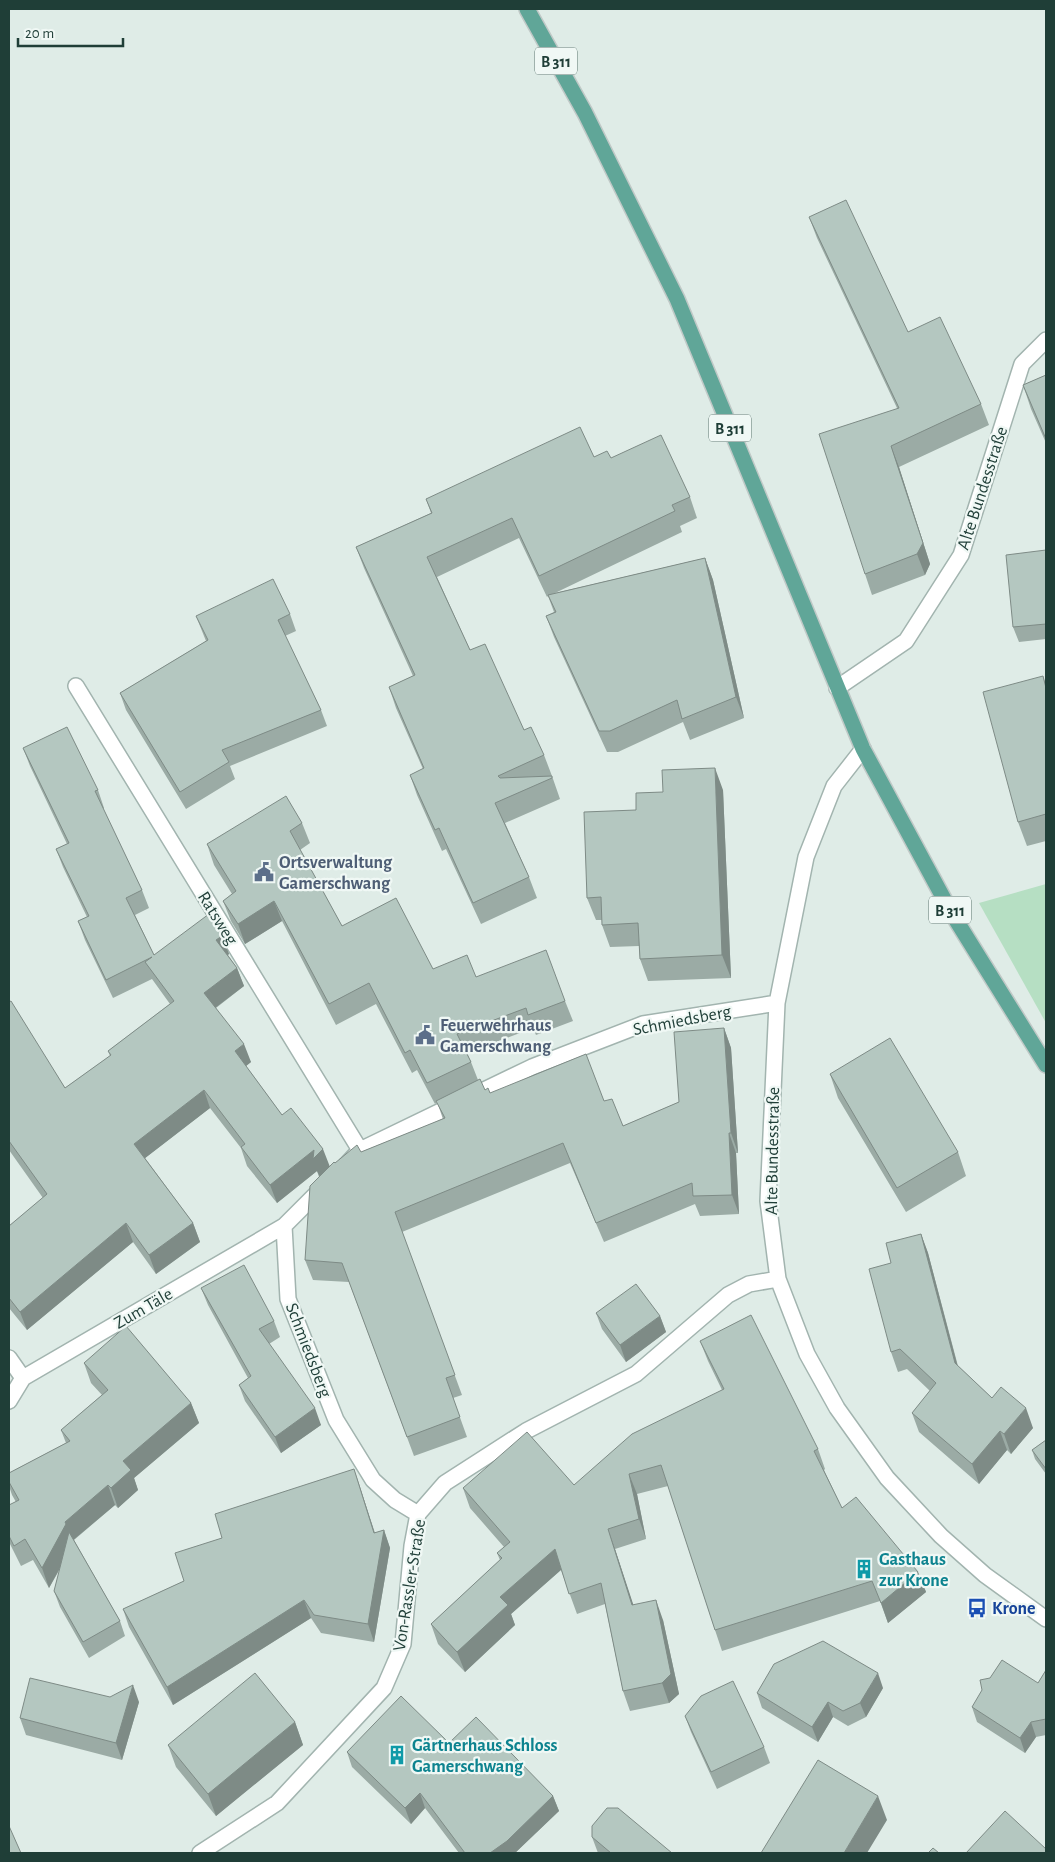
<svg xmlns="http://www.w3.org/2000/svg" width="1055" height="1862" font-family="'Alegreya Sans',sans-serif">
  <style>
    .green { fill: #b6dfc3 }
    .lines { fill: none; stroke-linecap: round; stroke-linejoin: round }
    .minor-casing { stroke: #a2b4af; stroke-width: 18 }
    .primary-casing { stroke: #c0c9c7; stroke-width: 18 }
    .minor { stroke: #fff; stroke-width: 15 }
    .primary { stroke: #60a698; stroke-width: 15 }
    .wall { fill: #9baba5 }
    .shaded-wall { fill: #7e8b86 }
    .building { fill: #b4c7c0; stroke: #7e8b86 }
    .labels { text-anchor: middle; stroke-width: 4.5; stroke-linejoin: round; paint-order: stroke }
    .shield { fill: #f0f8f5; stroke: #5e7670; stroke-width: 1 }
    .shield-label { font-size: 16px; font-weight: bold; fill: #1f3e37 }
    .street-label { font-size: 18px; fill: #1f3e37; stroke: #f0f8f5 }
    .service-label { font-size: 18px; font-weight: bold; fill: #4e5e75; stroke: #f0f8f5; text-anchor: start }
    .culture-label { font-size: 18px; font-weight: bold; fill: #0d838f; stroke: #f0f8f5; text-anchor: start }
    .transit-label { font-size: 18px; font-weight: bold; fill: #164399; stroke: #f0f8f5; text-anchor: start }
  </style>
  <rect width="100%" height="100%" fill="#dfece7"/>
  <path class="green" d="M1046,884V1023L979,903Z"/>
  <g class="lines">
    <defs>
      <path id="minor" d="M76,686L360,1150
        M837,688L906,641L961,555L1022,364L1046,340
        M863,749L834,786L806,857L777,1003L768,1201L778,1279L807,1354L837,1408L887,1478L941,1536L985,1575L1046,1619
        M346,1165L360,1150L532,1067L643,1024L777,1003
        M324,1186L284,1226L288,1299L336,1420L373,1480L395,1500L418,1514
        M9,1358L23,1378L284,1226
        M9,1401L23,1378
        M200,1853L277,1803L384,1688L403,1644L412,1546L418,1514L445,1483L526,1431L636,1374L728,1295L749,1284L778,1279"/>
      <path id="primary" d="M527,9L585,113L677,299L863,749L951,912L1046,1065"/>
    </defs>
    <use href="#minor" class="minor-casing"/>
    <use href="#primary" class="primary-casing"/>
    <use href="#minor" class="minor"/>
    <use href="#primary" class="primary"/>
  </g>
  <path class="wall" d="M809,217L908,332L981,404L989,425L899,467L930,564L925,575L872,595L865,574L897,408L817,238Z
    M1046,375V443L1031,409L1023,385Z
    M594,457L611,458L690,497L697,518L680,526L682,532L555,593L705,558L713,580L744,718L690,740L683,722L618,752H607L554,637L546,616L554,612L548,596L547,597L519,538L437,577L470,650L524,730L544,755L552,776H551H552L560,799L505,823L529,877L537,898L481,924L446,849L442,851L417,795L410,775L423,769L396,708L389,687L413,676L364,568L356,547L431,513L426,499Z
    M1046,550V639L1019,642L1013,627Z
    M290,614L296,631L285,636L321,710L327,726L230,766L235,779L186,809L126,710L120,693L206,641L196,616Z
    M1043,676L1046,685V841L1027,846L1018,822Z
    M23,748L98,790L104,808L103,809L142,890L149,908L135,915L154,955L222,936L229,954L228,955L237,968L244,986L216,1008L251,1062L246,1066L282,1115L330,1167L335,1163L361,1152L443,1119L437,1102L435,1104L417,1070L412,1073L376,1004L336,1025L282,921L245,944L231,921L223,901L232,894L214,865L207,844L302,823L310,843L300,850L342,926L433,969L476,977L565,1001L573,1021L536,1035L533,1028L467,1053L471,1062L478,1080L485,1090L490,1093L604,1101L623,1126L679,1102L724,1028L731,1048L738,1153H736L739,1214L700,1216L695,1204L604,1242L570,1163L402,1232L462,1395L453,1398L467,1437L414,1456L349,1282L313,1280L305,1260L319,1177L317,1171L277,1203L247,1166L241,1148L210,1108L145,1158L193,1223L200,1242L156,1274L133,1242L27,1330L9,1308V1226L43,1198L9,1150V1002L65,1088L110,1056L108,1051L170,1004L152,979L113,998L85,940L78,921L87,917L63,867L56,849L67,844L30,766Z
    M723,790L731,978L648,981L640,959L639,946L610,947L602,925V920H596L587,898L636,810Z
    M830,1074L958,1152L966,1176L906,1212L838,1098Z
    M921,1234L928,1253L958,1366L992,1398L1033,1428L1011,1454L1007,1450L979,1484L919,1432L912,1413L930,1391L907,1369L898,1372L891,1352V1263Z
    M201,1288L274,1321L280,1337L269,1344L321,1425L281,1453L245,1401L239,1385L248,1378L208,1305Z
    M596,1313L660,1316L666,1332L626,1362L602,1329Z
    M700,1341L818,1449L825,1469L824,1470L842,1508L918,1572L926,1592L888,1623L880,1601L722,1651L715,1630L668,1486L637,1494L646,1539L615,1549L633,1605L663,1620L679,1694L669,1703L630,1711L623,1691L605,1604L577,1614L561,1570L511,1614L515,1625L465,1672L438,1644L431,1624L500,1560L497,1553L504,1547L470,1508L463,1488L574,1485L722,1390L708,1361Z
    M84,1363L191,1403L199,1423L134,1478L138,1490L118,1508L115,1505L74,1540L120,1621L125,1636L89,1658L60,1607L54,1591L60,1569L49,1588L33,1560L21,1566L9,1542V1505L16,1502L12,1495L9,1486V1473L66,1443L61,1430L102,1395L91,1383Z
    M1046,1440V1474L1035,1459L1032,1450Z
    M354,1469L375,1533L384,1530L390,1548L374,1642L321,1633L311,1618L173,1705L129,1627L123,1609L184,1581L222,1538Z
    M1046,1670V1735L1036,1737L1025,1753L977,1722L972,1707L1038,1683Z
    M883,1688L866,1717L848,1726L833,1717L818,1742L762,1708L757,1693Z
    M110,1697L139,1702L122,1760L26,1735L20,1718Z
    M685,1716L764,1747L770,1763L717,1789L691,1732Z
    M295,1722L303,1745L216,1816L176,1767L168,1745Z
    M449,1743L553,1796L559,1811L515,1853H459L425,1808L411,1824L352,1767L347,1752Z
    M592,1837L672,1853H598Z"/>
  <path class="shaded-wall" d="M891,446L899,467L930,564L925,575L917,554Z
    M705,558L713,580L744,718L736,697Z
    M715,768L723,790L731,978L722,955Z
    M274,901L282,921L245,944L238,924Z
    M222,936L229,954L223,958L216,940Z
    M237,968L244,986L211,1011L204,993Z
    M724,1028L731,1048L738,1153L731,1133Z
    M244,1044L251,1062L241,1070L235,1051Z
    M204,1090L210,1108L140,1162L134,1144Z
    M729,1133L736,1153L739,1214L732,1195Z
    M323,1149L330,1167L320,1177L317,1171L277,1203L270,1185L314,1150Z
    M126,1223L133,1242L27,1330L20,1312Z
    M193,1223L200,1242L156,1274L149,1255Z
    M921,1234L928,1253L962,1383L955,1363Z
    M660,1316L666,1332L626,1362L620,1345Z
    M191,1403L199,1423L134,1478L138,1490L118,1508L111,1488L123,1461Z
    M315,1408L321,1425L281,1453L275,1437Z
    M1026,1408L1033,1428L1011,1454L1004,1434Z
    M1000,1431L1007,1450L979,1484L972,1464Z
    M354,1469L360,1487L380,1550L384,1530L390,1548L374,1642L368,1624L374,1533Z
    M629,1474L637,1494L646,1539L639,1519Z
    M108,1485L115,1505L72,1541L73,1544L49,1588L42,1568L65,1522Z
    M608,1529L615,1549L640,1625L632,1605Z
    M555,1549L562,1569L511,1614L515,1625L465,1672L457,1652L500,1597Z
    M918,1572L926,1592L888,1623L881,1603Z
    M304,1600L311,1618L173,1705L167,1687Z
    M656,1600L663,1620L679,1694L669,1703L662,1683Z
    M878,1673L883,1688L866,1717L860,1703Z
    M133,1685L139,1702L122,1760L116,1743Z
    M828,1702L833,1717L818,1742L812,1727Z
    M295,1722L303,1745L216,1816L208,1794Z
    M1031,1722L1036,1737L1025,1753L1020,1738Z
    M420,1793L425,1808L411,1824L405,1808Z
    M553,1796L559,1811L515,1853H490Z
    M878,1796L887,1820L867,1853H844Z"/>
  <path class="building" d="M846,200L908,332L940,317L981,404L891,446L923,543L917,554L865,574L819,434L899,408L809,217Z
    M1046,375V439L1023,385Z
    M580,427L594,457L607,451L611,458L661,435L690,497L672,505L675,511L539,576L512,518L427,557L470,650L485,644L524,730L531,727L544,755L498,776L500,778L552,776V778L495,803L529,877L473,903L439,828L435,830L410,775L424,768L389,687L415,675L356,547L432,513L426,499Z
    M1046,550V624L1013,627L1006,555Z
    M705,558L736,697L682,719L677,700L610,731H599L546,616L556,612L548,595Z
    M273,579L290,614L278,620L321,710L222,750L229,762L180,792L120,693L208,640L196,616Z
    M1043,676L1046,688V814L1018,822L983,692Z
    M67,727L98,790L95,791L142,890L126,898L154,955L209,914L222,936L216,940L237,968L204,993L244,1044L235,1051L282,1115L291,1108L323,1149L313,1159L314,1150L270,1185L241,1147L245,1144L204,1090L134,1144L193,1223L149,1255L126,1223L20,1312L9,1298V1226L47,1194L9,1141V1002L11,1001L65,1088L111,1055L108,1051L174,1001L145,962L152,957L106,980L78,921L89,916L56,849L69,843L23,748Z
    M715,768L722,955L640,959L638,923L602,925L601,897L587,898L584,812L636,810V793L663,792L662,770Z
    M286,796L302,823L290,831L342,926L396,898L433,969L467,955L476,977L546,950L565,1001L528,1015L526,1008L457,1034L471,1062L427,1083L410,1050L405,1053L369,983L329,1004L274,901L238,924L223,901L236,891L207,844Z
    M724,1028L731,1133H729L732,1195L693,1196L692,1183L596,1223L563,1143L395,1212L455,1375L446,1378L460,1417L407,1437L342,1263L305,1260L310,1186L334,1162L335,1163L357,1145L361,1152L445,1118L436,1101L480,1079L485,1090L488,1088L490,1093L586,1054L604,1101L612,1099L623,1126L679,1102L674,1032Z
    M890,1038L958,1152L897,1188L830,1074Z
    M921,1234L955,1363L992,1398L1001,1387L1026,1408L1004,1434L1000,1431L972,1464L912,1413L936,1383L900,1349L891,1352L869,1269L891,1263L886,1243Z
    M244,1265L274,1321L259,1329L315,1408L275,1437L239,1385L251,1376L201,1288Z
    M636,1284L660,1316L620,1345L596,1313Z
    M751,1315L818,1449L814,1451L842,1508L856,1497L918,1572L881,1603L872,1581L715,1630L661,1465L629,1474L639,1519L608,1529L632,1605L656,1600L671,1674L662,1683L623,1691L601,1583L569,1594L555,1549L500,1597L508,1605L457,1652L431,1624L502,1558L497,1553L510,1542L463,1488L527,1432L574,1485L632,1434L724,1389L700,1341Z
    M126,1326L191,1403L123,1461L131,1470L111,1488L108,1485L65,1522L66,1524L42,1568L25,1539L14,1546L9,1536V1505L19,1500L9,1482V1473L70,1441L61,1430L108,1390L84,1363Z
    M1046,1440V1469L1032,1450Z
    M354,1469L374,1533L384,1530L368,1624L314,1615L304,1600L167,1687L123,1609L184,1581L175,1553L222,1538L215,1514Z
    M69,1532L120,1621L83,1642L54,1591Z
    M823,1641L878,1673L860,1703L843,1711L828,1702L812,1727L757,1693L774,1664Z
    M1002,1660L1038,1683L1046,1670V1719L1031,1722L1020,1738L972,1707L982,1690L980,1680L990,1678Z
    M255,1673L295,1722L208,1794L168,1745Z
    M30,1678L110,1697L133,1685L116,1743L20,1718Z
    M733,1681L764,1747L711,1772L685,1716L701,1696Z
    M401,1696L449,1743L476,1717L553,1796L507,1841L490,1853H465L420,1793L405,1808L347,1752Z
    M818,1760L878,1796L844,1853H761Z
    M607,1808H618L672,1853H611L592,1837V1826Z
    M1005,1811L1046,1849V1853H966Z
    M9,1826L21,1853H9Z
    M933,1848L939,1853H928Z"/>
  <defs>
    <symbol id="civic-bare" viewBox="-9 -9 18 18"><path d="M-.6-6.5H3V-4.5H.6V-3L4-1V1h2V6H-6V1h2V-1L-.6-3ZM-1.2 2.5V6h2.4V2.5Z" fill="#5c6f8a" stroke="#f0f8f5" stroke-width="2.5" paint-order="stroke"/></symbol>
    <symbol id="building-bare" viewBox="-9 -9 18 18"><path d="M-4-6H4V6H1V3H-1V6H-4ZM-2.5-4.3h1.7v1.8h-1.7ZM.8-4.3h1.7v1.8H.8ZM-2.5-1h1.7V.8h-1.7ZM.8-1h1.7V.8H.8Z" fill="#0f9aa8" stroke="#f0f8f5" stroke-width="2.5" paint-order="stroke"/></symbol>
    <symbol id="bus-bare" viewBox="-9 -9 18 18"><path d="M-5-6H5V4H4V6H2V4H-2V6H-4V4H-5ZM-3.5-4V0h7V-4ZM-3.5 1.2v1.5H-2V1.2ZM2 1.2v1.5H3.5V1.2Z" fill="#1a4fb4" stroke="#f0f8f5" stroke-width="2.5" paint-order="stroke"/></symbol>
  </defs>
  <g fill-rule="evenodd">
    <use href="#civic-bare" x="250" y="858" width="28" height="28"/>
    <use href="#civic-bare" x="411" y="1021" width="28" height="28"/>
    <use href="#building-bare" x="850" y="1555" width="28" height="28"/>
    <use href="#bus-bare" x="963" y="1594" width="28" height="28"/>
    <use href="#building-bare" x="383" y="1741" width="28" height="28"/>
  </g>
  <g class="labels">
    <g class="shield">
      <rect x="535" y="47.5" width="42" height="27" rx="4"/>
      <rect x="709" y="414.5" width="42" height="27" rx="4"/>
      <rect x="929" y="896.5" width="42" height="27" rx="4"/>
    </g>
    <g class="shield-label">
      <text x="556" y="67">B 311</text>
      <text x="730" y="434">B 311</text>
      <text x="950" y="916">B 311</text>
    </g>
    <g class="street-label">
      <text transform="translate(982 488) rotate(-72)" y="6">Alte Bundesstraße</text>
      <text transform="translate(218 918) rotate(58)" y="6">Ratsweg</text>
      <text transform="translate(682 1020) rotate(-11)" y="6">Schmiedsberg</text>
      <text transform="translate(772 1151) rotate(-89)" y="6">Alte Bundesstraße</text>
      <text transform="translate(143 1308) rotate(-30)" y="6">Zum Täle</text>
      <text transform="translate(309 1350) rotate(69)" y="6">Schmiedsberg</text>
      <text transform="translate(409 1585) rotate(-81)" y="6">Von-Rassler-Straße</text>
    </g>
    <g class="service-label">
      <text x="279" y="868">Ortsverwaltung<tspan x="279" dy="21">Gamerschwang</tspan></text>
      <text x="440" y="1031">Feuerwehrhaus<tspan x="440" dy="21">Gamerschwang</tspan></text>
    </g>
    <g class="culture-label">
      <text x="879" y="1565">Gasthaus<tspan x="879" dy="21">zur Krone</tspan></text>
      <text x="412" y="1751">Gärtnerhaus Schloss<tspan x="412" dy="21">Gamerschwang</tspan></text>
    </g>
    <g class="transit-label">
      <text x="992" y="1614">Krone</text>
    </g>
  </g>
  <rect width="1055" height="1862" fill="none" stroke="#1f3e37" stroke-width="20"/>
  <path d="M18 38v8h105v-8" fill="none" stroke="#1f3e37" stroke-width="2.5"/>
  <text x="25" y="38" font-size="15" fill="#1f3e37" stroke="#f0f8f5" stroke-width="4" paint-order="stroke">20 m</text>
</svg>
